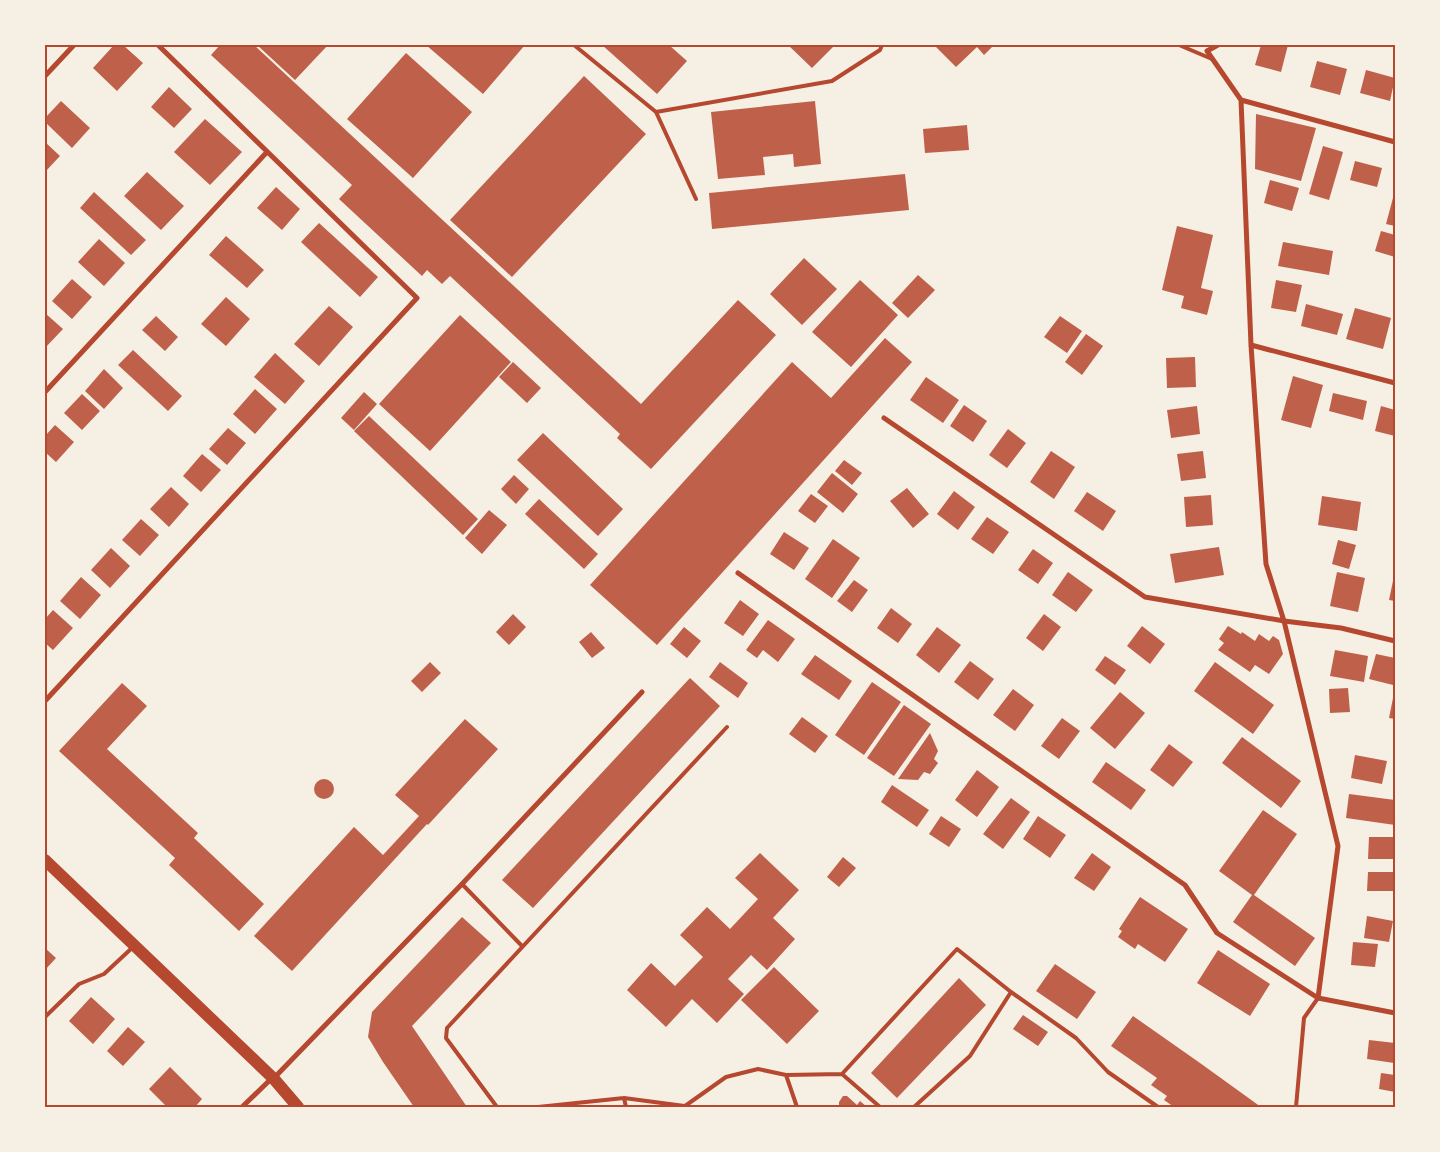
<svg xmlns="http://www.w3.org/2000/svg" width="1440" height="1152" font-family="'Roboto Condensed',sans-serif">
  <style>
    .building { fill: #bf614a }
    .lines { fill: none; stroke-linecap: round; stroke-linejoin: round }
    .service { stroke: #b5482f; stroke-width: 4 }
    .minor { stroke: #b5482f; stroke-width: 5 }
    .primary { stroke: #b5482f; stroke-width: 12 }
    .neatline { fill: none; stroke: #b5482f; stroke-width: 2 }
  </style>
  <rect width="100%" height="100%" fill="#f6efe4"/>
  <path class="building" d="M114,45H123L143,63L117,91L93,68Z
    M220,45H254L641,404L738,300L776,335L651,469L617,438L620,434L450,276L442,284L427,270L422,276L339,199L352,185L211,55Z
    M257,45H328L295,80Z
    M426,45H525L483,94Z
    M602,45H669L687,61L657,94Z
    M788,45H835L812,68Z
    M934,45H994L984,55L977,47L956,67Z
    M1261,45H1288L1281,72L1255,65Z
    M406,53L472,112L413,178L347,119Z
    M1317,61L1347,69L1340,95L1310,87Z
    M1366,70L1395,78L1390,101L1360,93Z
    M584,76L646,134L512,277L450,220Z
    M169,87L192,109L174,128L151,107Z
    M61,101L90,128L72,148L45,122V118Z
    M815,101L821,164L794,167L793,154L763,157L765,175L718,179L711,112Z
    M1256,114L1316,128L1301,181L1255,169Z
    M205,119L242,152L210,185L174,152Z
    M967,125L969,150L925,153L923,129Z
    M45,142L60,156L45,172Z
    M1323,146L1343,152L1329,200L1309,194Z
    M1355,161L1382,168L1377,187L1350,180Z
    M147,172L184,206L161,230L124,196Z
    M905,174L909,210L712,229L709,193Z
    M1270,180L1299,188L1292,211L1264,203Z
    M276,187L300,209L282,230L257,208Z
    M94,192L146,240L131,255L80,208Z
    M1394,194H1395V226L1386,224Z
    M319,223L378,277L360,297L301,242Z
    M1177,226L1213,235L1201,288L1213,291L1207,315L1181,308L1184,296L1162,290Z
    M1381,231L1395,235V257L1375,251Z
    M226,236L264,270L247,288L209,255Z
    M99,239L125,263L104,286L78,262Z
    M1283,242L1333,251L1329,275L1278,266Z
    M804,258L837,289L802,325L770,294Z
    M918,275L935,290L908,318L892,303Z
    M72,279L92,297L72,319L52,301Z
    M860,280L898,315L851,367L812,332Z
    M1276,280L1302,285L1296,312L1271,308Z
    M226,297L250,319L226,346L201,324Z
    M1306,304L1343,314L1337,335L1301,326Z
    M329,306L353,327L319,366L294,344Z
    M1355,308L1391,318L1383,349L1346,339Z
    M45,313L63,329L45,348Z
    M460,315L511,362L430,451L379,404Z
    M156,316L178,337L165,351L142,330Z
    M1060,316L1082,331L1067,353L1044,337Z
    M1086,334L1103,346L1082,375L1065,362Z
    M885,338L912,362L657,645L590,585L792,362L831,398Z
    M133,350L182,396L168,411L118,365Z
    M275,353L305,381L285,404L254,377Z
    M1195,357L1196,387L1167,388L1166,358Z
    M513,362L541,388L527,403L499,377Z
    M104,369L123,388L104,409L85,391Z
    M1293,376L1323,385L1311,428L1281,420Z
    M926,377L959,400L943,423L910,400Z
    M255,389L277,409L255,434L233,414Z
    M364,392L377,404L354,430L341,418Z
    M1333,393L1367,401L1363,420L1329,411Z
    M82,394L100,411L82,430L64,413Z
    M964,405L987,421L973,442L950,426Z
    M1197,406L1200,434L1171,438L1167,410Z
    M1381,406L1395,410V436L1375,431Z
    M369,416L478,519L463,535L354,431Z
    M55,425L74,442L56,462L45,452V436Z
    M228,428L246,443L227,465L209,449Z
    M1008,429L1026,443L1007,468L989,455Z
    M543,433L623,509L598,536L517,460Z
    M1051,451L1075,467L1054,499L1030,482Z
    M1203,451L1206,478L1181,481L1177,454Z
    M202,454L221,470L201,492L183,476Z
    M844,460L862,473L852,485L835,471Z
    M832,473L858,494L843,513L817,492Z
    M514,475L529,489L516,504L501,489Z
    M171,487L189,504L169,527L150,509Z
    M907,488L929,514L913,528L890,501Z
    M954,491L975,507L958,530L937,514Z
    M1087,492L1116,511L1103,531L1074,511Z
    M811,494L828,506L815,523L798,511Z
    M1211,495L1213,525L1186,527L1184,497Z
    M1322,496L1361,502L1357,531L1318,525Z
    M539,499L598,554L584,569L525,514Z
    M489,510L507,525L482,554L465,538Z
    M987,517L1009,532L993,554L971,539Z
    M141,519L159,535L140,556L122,540Z
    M784,532L809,548L794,570L770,554Z
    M833,539L860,558L832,598L805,579Z
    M1338,540L1356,545L1349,569L1332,564Z
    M1219,547L1224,575L1175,583L1170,554Z
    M111,548L130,566L110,588L91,570Z
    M1033,549L1053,563L1038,584L1018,570Z
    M1068,572L1093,590L1076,612L1052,595Z
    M1337,572L1365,578L1358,612L1330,606Z
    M1394,576H1395V601L1389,600Z
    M81,577L101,595L80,619L60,601Z
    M854,580L868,590L852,612L837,601Z
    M740,600L759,614L743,636L724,623Z
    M891,608L912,624L898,643L877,628Z
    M53,610L73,628L53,650L45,643V619Z
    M513,614L526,627L509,645L496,632Z
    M1044,614L1061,627L1043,651L1026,638Z
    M768,620L795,639L778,662L763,650L757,658L746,650Z
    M1142,626L1165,644L1150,664L1127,646Z
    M1228,626L1241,634L1242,632L1255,641L1259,634L1269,641L1273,636L1279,640L1283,654L1269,674L1255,665L1250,672L1218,650L1224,643L1219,639Z
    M684,627L701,641L687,658L670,644Z
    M937,627L961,645L939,673L916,655Z
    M591,632L605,648L592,658L579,642Z
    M1335,650L1368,656L1364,682L1330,676Z
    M1376,654L1395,658V677L1393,685L1369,679Z
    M815,655L852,681L839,700L801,674Z
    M1105,656L1126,670L1115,685L1095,670Z
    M970,661L994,679L978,700L954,682Z
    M430,662L441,673L422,692L411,681Z
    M720,662L748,683L738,698L709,677Z
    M1215,662L1274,705L1253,734L1194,691Z
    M690,678L720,706L533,908L502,880Z
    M872,682L901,702L864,755L835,735Z
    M122,683L147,706L107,749L198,833L194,838L264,904L239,931L169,865L175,858L59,751Z
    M1348,688L1350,712L1330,713L1329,689Z
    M1013,689L1034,705L1015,731L993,715Z
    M1120,692L1145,713L1115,749L1090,728Z
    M1394,693H1395V719L1389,718Z
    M904,705L931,724L894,776L867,758Z
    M802,717L828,736L815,753L789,734Z
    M1062,718L1080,731L1059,759L1041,746Z
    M465,719L498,749L428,825L427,824L292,971L254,936L354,827L383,855L419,816L395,795Z
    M930,733L938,751L934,759L938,763L930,774L924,772L918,780L898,779Z
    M1242,737L1301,781L1281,808L1222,763Z
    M1169,744L1193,762L1173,787L1150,770Z
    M1355,755L1387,761L1382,784L1351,778Z
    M1106,762L1146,790L1131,810L1092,782Z
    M977,770L999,787L977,817L955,800Z
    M314 789a10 10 0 1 1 20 0a10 10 0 1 1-20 0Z
    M892,785L929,810L917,827L881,802Z
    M1349,794L1395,800V825L1346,818Z
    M1011,798L1030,812L1003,849L983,834Z
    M1263,810L1297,834L1254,895L1315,938L1295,966L1233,922L1252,895L1219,871Z
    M941,816L961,829L949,847L929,834Z
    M1038,816L1066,835L1050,858L1023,839Z
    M1369,837H1395V859H1368Z
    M760,853L799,890L773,918L795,939L767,970L751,955L728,979L744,994L717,1023L692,999L666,1027L627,990L651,963L675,986L703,957L680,935L707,907L730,929L758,899L735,878Z
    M1092,853L1111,867L1094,891L1074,878Z
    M843,857L856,868L839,887L827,877Z
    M1368,872H1395V891H1367Z
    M1140,897L1188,929L1165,962L1138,944L1135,949L1118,937L1122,931L1119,929Z
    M1367,916L1393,921L1389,942L1364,938Z
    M462,917L491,943L412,1026L467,1107H414L383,1062L368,1037L372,1012Z
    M1353,942L1378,944L1375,967L1351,965Z
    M45,948L56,958L45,970Z
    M1218,950L1270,984L1250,1016L1197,983Z
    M1055,964L1096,992L1077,1019L1036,991Z
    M774,967L819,1011L787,1044L741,1000Z
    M959,978L986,1005L897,1098L871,1073Z
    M91,997L115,1019L93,1044L69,1021Z
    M1023,1015L1048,1032L1038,1046L1013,1029Z
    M1133,1016L1200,1063L1261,1107H1174L1164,1100L1167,1096L1151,1085L1157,1078L1111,1046Z
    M128,1027L145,1042L123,1066L107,1051Z
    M1369,1040L1395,1043L1394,1063L1367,1059Z
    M170,1067L202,1099L195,1107H167L149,1089Z
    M1381,1073L1395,1075V1092L1379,1089Z
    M843,1096H847L857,1105L860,1101L867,1107H839V1102Z"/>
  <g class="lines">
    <path class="service" d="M574,45L656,112
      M1179,45L1212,59
      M696,199L656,112L832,81L880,50L882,45
      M462,884L522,946
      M45,1017L79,984L104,974L133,947
      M842,1074L957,949L1011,992
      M786,1075L797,1107
      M624,1098L626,1107
      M685,1106L726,1077L758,1069L786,1075L842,1074L880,1107
      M497,1107L446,1038L447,1028L727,727
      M538,1107L624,1098L692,1107
      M914,1107L970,1056L1011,992L1076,1038L1108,1072L1158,1107
      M1296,1107L1304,1018L1318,998"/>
    <path class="minor" d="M1218,45L1207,51L1241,100L1251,345L1266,564L1284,621L1338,846L1318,998
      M45,76L74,45
      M1241,100L1395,142
      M1251,345L1395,383
      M45,392L267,152
      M884,418L1145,597L1284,621L1341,628L1395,641
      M738,573L1185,885L1217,933L1318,998L1395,1013
      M45,701L417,298L158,45
      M274,1078L462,884L642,692
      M242,1107L272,1078"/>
    <path class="primary" d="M45,860L274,1079L298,1107"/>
  </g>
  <rect width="1440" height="1152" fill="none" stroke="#f6efe4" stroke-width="92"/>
  <rect x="46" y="46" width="1348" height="1060" class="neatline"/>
</svg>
